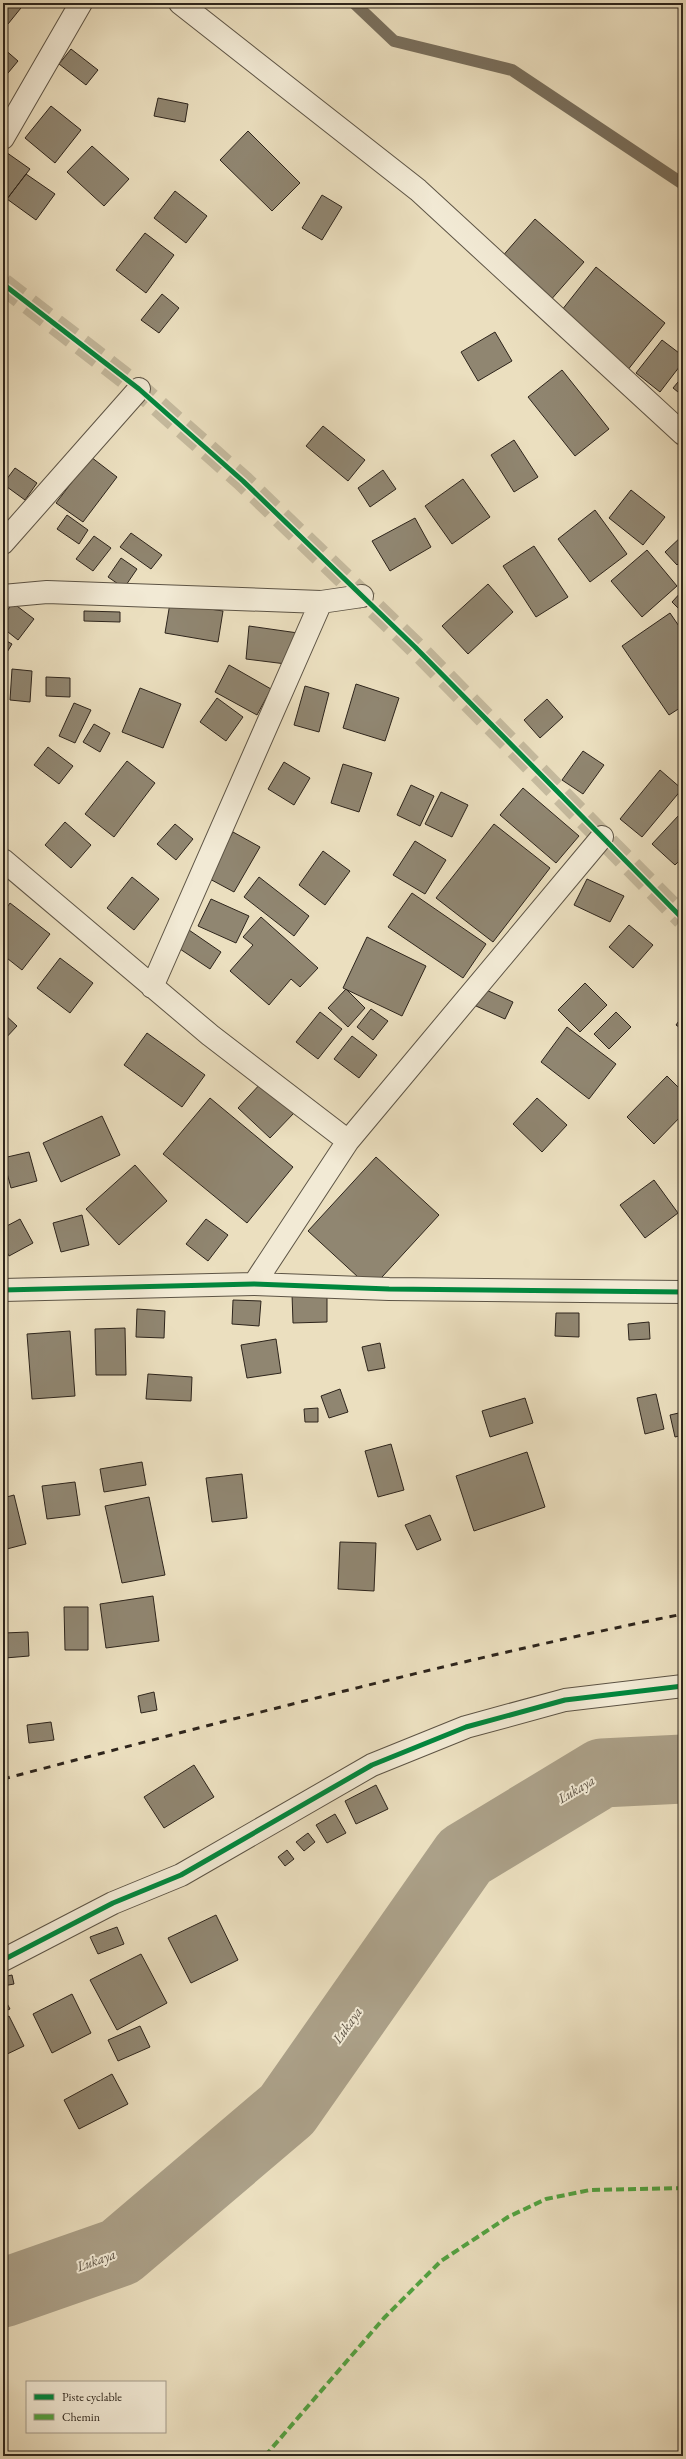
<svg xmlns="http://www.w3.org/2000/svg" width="686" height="2459" font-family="'EB Garamond',serif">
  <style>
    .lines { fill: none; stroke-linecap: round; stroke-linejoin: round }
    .stream { stroke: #796f5d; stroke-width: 12 }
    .river { stroke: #aba088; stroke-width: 69 }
    .building { fill: #908671; stroke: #2e251c }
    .minor-tunnel { stroke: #c5ba9e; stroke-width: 22; stroke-dasharray: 22 11; stroke-linecap: butt }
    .minor-casing { stroke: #5d5445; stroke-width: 24 }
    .minor { stroke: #f2ead5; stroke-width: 22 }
    .rail { stroke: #2e251c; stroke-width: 3; stroke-dasharray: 7 7; stroke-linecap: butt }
    .quiet { stroke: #52a341; stroke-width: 4; stroke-dasharray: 8 4; stroke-linecap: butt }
    .cycleway-casing { stroke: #f2ead5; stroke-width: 8 }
    .cycleway { stroke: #00873e; stroke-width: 5 }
    .labels { text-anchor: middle; stroke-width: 4; stroke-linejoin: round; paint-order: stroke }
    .water-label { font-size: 14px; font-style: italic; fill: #5a5042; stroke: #f2ead5 }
  </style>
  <rect width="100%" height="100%" fill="#ebdfbf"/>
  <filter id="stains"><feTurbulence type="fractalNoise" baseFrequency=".005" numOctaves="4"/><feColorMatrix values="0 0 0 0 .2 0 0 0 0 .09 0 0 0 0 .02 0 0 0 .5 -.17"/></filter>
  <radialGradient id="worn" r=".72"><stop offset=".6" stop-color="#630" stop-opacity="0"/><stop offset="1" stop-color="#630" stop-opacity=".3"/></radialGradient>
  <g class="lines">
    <path class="stream" d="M354,3L394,41L512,70L683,184"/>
    <path class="river" d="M3,2293L120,2252L287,2110L465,1856L602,1773L683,1769"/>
  </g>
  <path class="building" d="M3,3H25L8,24L3,20Z
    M3,48L18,61L3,79Z
    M71,49L98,70L86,85L59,64Z
    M158,98L188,104L185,122L154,116Z
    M51,106L81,130L55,163L25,138Z
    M248,131L300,183L272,211L220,160Z
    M92,146L129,179L104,206L67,172Z
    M3,150L30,169L7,199L3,196Z
    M26,174L55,194L36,220L7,199Z
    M175,191L207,216L186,243L154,218Z
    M322,195L342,207L322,240L302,228Z
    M535,219L584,262L549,302L500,259Z
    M145,233L174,255L146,293L116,270Z
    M596,267L665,323L623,376L554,320Z
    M162,294L179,308L159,333L141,320Z
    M495,332L512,361L478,381L461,352Z
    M662,340L683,356V362L660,392L636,373Z
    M562,370L609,429L575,456L528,397Z
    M683,376V396L673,388Z
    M323,426L365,460L348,481L306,446Z
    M514,440L538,477L514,492L491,455Z
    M91,457L117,477L83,522L56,503Z
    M15,468L37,483L25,500L3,484Z
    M383,470L396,489L370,507L358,488Z
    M463,479L490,517L452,544L425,506Z
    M631,490L665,517L643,545L609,518Z
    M595,510L627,554L590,582L558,539Z
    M67,515L88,530L79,544L57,529Z
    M415,518L431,547L390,571L372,541Z
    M131,533L162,555L151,569L120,547Z
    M683,535V559L677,565L665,552Z
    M94,536L111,548L93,571L76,559Z
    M534,546L568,597L536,617L503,566Z
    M647,550L677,586L642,617L611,581Z
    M121,558L137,569L124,588L108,577Z
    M488,584L513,612L468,654L442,626Z
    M683,590V613L672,602Z
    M13,603L34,619L18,640L3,628V616Z
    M170,603L223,611L218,642L165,633Z
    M84,611L120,612V622L84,621Z
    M670,613L683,632V706L669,715L622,646Z
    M249,626L298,633L294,665L246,659Z
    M3,639L12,644L3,659Z
    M229,665L271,689L257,715L215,692Z
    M12,669L32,671L30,702L10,700Z
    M46,677L70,678V697L46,696Z
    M356,684L399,698L385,741L343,728Z
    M305,686L329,693L319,732L294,725Z
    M140,688L181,704L163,748L122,732Z
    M217,698L243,717L226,741L200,722Z
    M547,699L563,717L540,738L524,720Z
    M74,703L91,710L75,743L59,736Z
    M94,724L110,733L100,752L83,742Z
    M48,747L73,766L59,784L34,765Z
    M583,751L604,765L583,794L562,780Z
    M127,761L155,783L114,837L85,814Z
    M284,762L310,778L294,805L268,789Z
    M343,764L372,773L359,812L331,803Z
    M660,770L682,789L642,837L620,819Z
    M411,785L434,796L420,826L397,815Z
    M523,788L579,836L556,863L500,815Z
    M441,792L468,805L452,837L425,824Z
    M679,815L683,818V857L675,865L652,844Z
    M65,822L91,845L71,868L45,845Z
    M175,824L193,839L176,860L157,844Z
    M494,824L550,868L493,942L436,898Z
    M233,832L260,847L234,892L208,878Z
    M415,841L446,860L425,894L393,875Z
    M323,851L350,871L325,905L299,885Z
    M132,877L159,899L134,930L107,908Z
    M259,877L309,916L294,936L244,897Z
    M587,879L624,896L610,922L574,905Z
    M412,893L486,944L463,978L388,927Z
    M211,899L249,916L236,943L198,926Z
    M10,903L50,934L22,970L3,955V913Z
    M261,917L318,968L300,987L291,979L269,1005L230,971L253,945L243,937Z
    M629,925L653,945L633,968L609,947Z
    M186,928L221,952L210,969L174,945Z
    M367,937L426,966L402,1016L343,988Z
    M60,958L93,983L70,1013L37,988Z
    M585,983L607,1005L580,1032L558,1010Z
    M346,989L365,1008L348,1027L328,1008Z
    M484,989L513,1002L505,1019L476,1006Z
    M371,1009L388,1021L373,1040L357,1027Z
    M320,1012L342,1029L318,1059L296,1042Z
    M616,1012L631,1027L609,1049L594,1034Z
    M3,1013L17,1026L3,1041Z
    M683,1015V1030L676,1025Z
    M567,1027L616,1064L589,1099L541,1062Z
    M147,1033L205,1075L182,1107L124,1065Z
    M352,1036L377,1055L359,1078L334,1059Z
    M667,1076L683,1092V1114L654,1144L627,1117Z
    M262,1082L294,1113L270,1138L238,1108Z
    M210,1098L293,1167L247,1223L163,1154Z
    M537,1098L567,1125L542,1152L513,1124Z
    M102,1116L120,1155L61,1182L43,1143Z
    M29,1152L37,1181L11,1188L3,1158Z
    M376,1157L439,1215L371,1289L308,1231Z
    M135,1165L167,1201L119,1245L86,1209Z
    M654,1180L678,1213L645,1238L620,1205Z
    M82,1215L89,1245L61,1252L53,1223Z
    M20,1219L33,1243L9,1256L3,1244V1228Z
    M206,1219L228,1235L208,1261L186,1244Z
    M327,1293V1322L293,1323L292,1294Z
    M233,1300L261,1301L259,1326L232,1324Z
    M137,1309L165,1311L164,1338L136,1337Z
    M556,1313H579V1337L555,1336Z
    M649,1322L650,1339L629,1340L628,1324Z
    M125,1328L126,1375H96L95,1329Z
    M70,1331L75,1396L32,1399L27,1334Z
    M276,1339L281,1373L247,1378L241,1345Z
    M380,1343L385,1368L368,1371L362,1347Z
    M148,1374L192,1377L191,1401L146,1399Z
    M340,1389L348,1412L329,1418L321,1396Z
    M656,1394L664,1429L645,1434L637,1398Z
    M525,1398L533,1423L490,1437L482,1411Z
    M318,1408V1422H305L304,1409Z
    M683,1412V1435L675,1437L670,1415Z
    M391,1444L404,1490L378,1497L365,1451Z
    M527,1452L545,1507L474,1531L456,1476Z
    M142,1462L146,1485L104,1492L100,1469Z
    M242,1474L247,1518L212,1522L206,1478Z
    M75,1482L80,1515L47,1519L42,1486Z
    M14,1495L26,1544L3,1550V1498Z
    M149,1497L165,1575L122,1583L105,1506Z
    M430,1515L441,1540L417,1550L405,1525Z
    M340,1542L376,1543L374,1591L338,1589Z
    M153,1596L159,1641L106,1648L100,1604Z
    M64,1607H88V1650H65Z
    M28,1632L29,1656L5,1658L4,1633Z
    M154,1692L157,1710L141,1713L138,1696Z
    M51,1722L54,1740L29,1743L27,1725Z
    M194,1765L214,1797L164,1828L144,1797Z
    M376,1785L388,1809L356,1824L345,1801Z
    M335,1814L346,1833L327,1843L316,1825Z
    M308,1833L315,1842L304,1851L296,1842Z
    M287,1850L294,1859L285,1866L278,1857Z
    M216,1915L238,1960L191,1983L168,1938Z
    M117,1927L124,1944L98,1954L90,1937Z
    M141,1954L167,2003L117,2030L90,1980Z
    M12,1975L14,1984L3,1986V1977Z
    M72,1994L91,2033L52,2053L33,2014Z
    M3,1996L10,2009L3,2012Z
    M9,2016L24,2046L3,2056V2019Z
    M140,2026L150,2047L118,2061L108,2040Z
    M112,2074L128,2104L79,2129L64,2100Z"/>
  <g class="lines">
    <path class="minor-tunnel" d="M3,284L139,389L243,481L415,647L683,919"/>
    <defs>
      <path id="minor" d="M180,3L418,190L683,434
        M3,138L81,3
        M3,543L139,389
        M3,596L47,592L321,602L362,596
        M3,860L210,1035L348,1141
        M152,987L321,602
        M254,1284L348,1141L602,837
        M3,1290L254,1284L389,1289L683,1292
        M3,1960L113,1903L181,1875L372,1765L466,1727L565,1700L683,1686"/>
    </defs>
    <use href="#minor" class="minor-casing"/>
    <use href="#minor" class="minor"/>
    <path class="rail" d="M3,1779C229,1720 454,1660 683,1614"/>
    <path class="quiet" d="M265,2456L384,2318L441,2261L508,2217L546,2199L590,2190L683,2188"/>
    <defs>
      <path id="cycleway" d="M3,284L139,389L243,481L415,647L683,919
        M3,1290L254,1284L389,1289L683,1292
        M3,1960L113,1903L181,1875L372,1765L466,1727L565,1700L683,1686"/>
    </defs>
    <use href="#cycleway" class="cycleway-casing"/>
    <use href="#cycleway" class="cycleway"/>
  </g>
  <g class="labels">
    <g class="water-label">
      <text transform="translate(576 1789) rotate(-31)" y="5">Lukaya</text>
      <text transform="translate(347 2025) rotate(-55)" y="5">Lukaya</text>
      <text transform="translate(96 2260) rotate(-20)" y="5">Lukaya</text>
    </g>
  </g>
  <rect width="686" height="2459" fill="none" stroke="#ebdfbf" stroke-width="16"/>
  <rect x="4" y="4" width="678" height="2451" fill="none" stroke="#2e251c" stroke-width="2"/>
  <rect x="8" y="8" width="670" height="2443" fill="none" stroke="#2e251c"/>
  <rect x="26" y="2381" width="140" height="52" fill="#f2ead5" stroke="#a49b8b"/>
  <rect x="34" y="2394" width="20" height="6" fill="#00873e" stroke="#a49b8b"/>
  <text x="62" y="2401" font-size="12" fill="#2e251c">Piste cyclable</text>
  <rect x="34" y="2414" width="20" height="6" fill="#52a341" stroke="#a49b8b"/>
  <text x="62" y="2421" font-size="12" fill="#2e251c">Chemin</text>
  <rect width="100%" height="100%" filter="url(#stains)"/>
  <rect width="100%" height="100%" fill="url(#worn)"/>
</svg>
